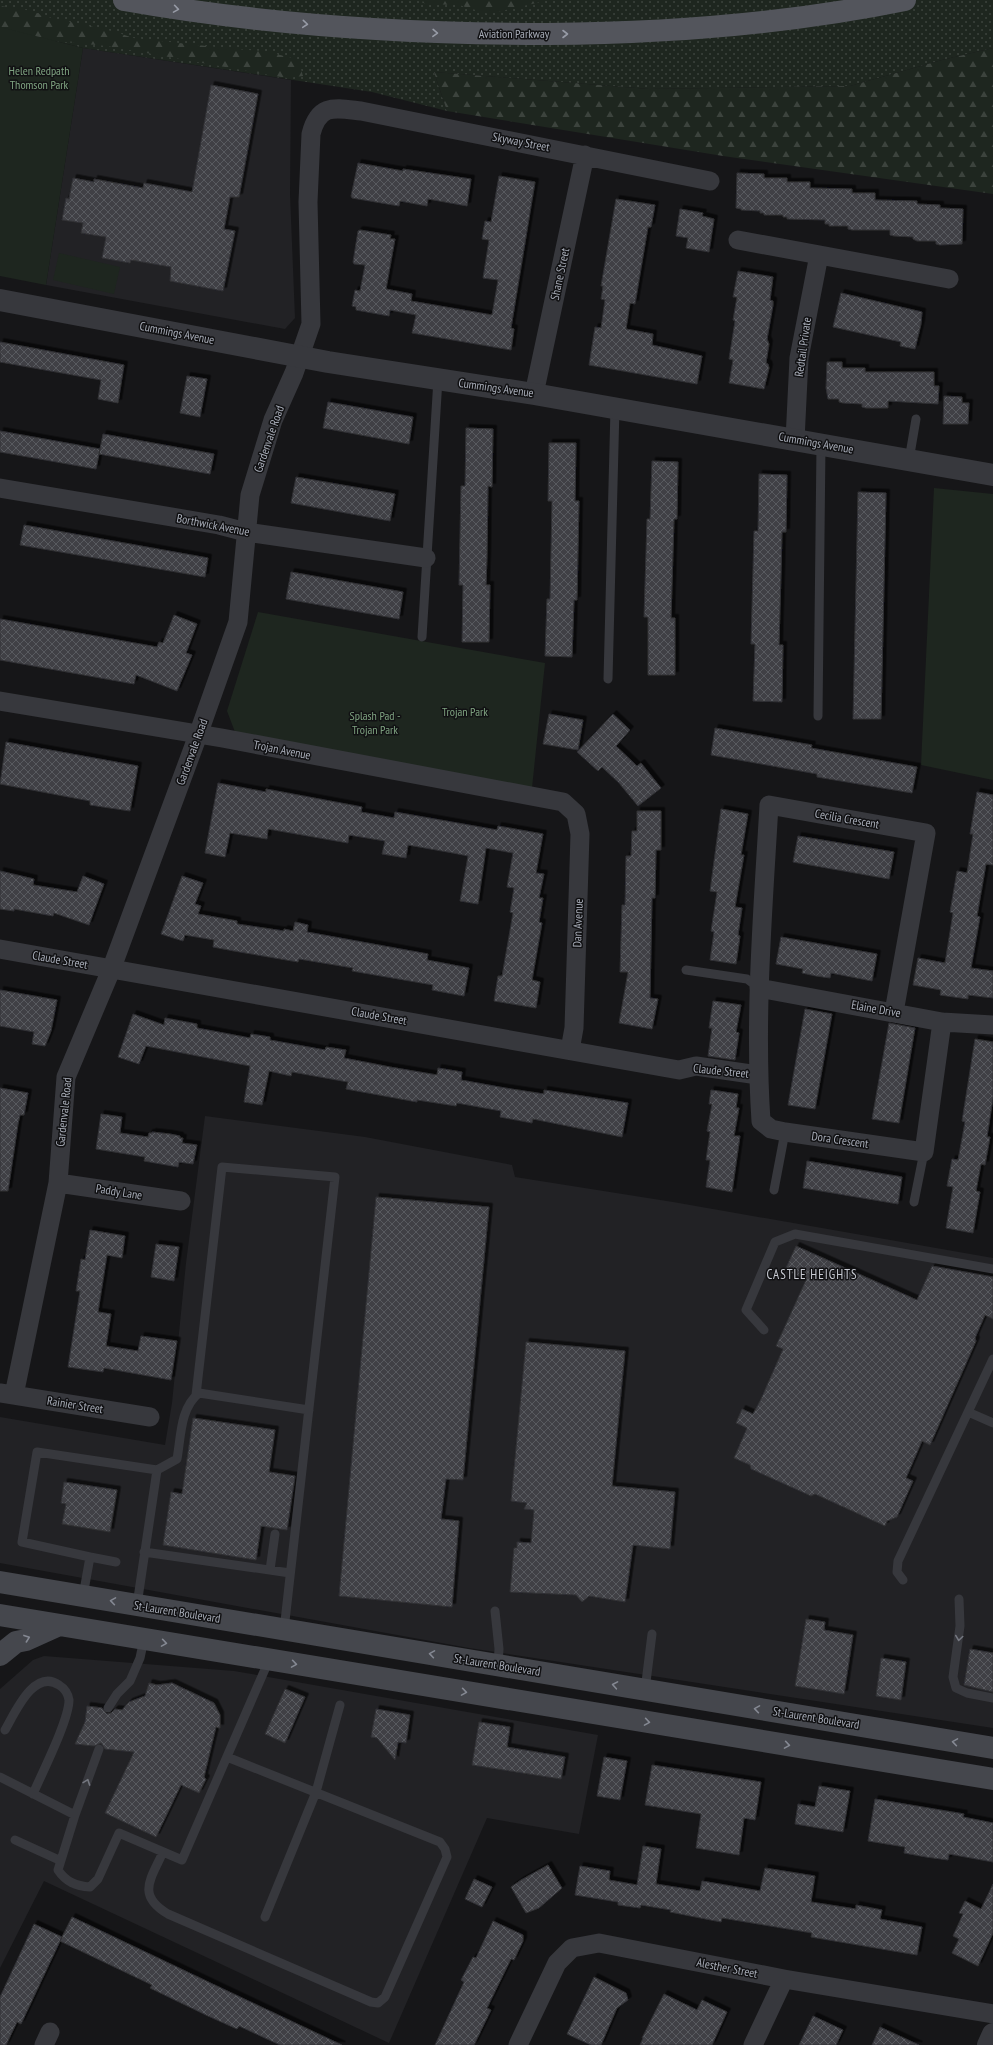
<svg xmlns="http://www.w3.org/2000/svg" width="993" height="2045" font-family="'PT Sans Narrow',sans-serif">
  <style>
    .built { fill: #222225 }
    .grass { fill: url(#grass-dots) }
    .forest { fill: url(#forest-firs) }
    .green { fill: #1e261f }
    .building { fill: url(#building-cross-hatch); stroke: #303034; filter: url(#shadow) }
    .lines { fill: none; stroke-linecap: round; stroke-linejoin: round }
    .service { stroke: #37383d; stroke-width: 9 }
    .minor { stroke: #37383d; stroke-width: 19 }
    .tertiary { stroke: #37383d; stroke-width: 22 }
    .secondary { stroke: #45474d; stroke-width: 22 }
    .primary { stroke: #53555c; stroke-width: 22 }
    .oneway { stroke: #979ba6 }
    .oneway2 { stroke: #858993 }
    .oneway3 { stroke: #757881 }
    .labels { text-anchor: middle; stroke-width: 3; stroke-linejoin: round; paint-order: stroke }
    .street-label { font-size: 12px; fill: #a8adb8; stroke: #111113 }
    .park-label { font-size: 12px; fill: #7fa381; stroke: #111113 }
    .neighbourhood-label { font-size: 13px; letter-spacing: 1px; fill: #c9ccd4; stroke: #111113 }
  </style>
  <defs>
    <pattern id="grass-dots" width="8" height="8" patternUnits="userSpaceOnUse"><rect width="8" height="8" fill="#1e261f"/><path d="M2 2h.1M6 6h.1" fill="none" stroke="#3c433d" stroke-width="1.8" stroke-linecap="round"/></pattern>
    <pattern id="forest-firs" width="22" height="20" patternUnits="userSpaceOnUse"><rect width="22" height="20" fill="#1e261f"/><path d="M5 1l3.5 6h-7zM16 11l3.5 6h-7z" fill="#3c433d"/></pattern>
    <pattern id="building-cross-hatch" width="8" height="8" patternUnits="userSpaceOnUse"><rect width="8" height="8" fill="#404145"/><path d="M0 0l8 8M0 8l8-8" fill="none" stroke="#595a5e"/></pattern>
    <filter id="shadow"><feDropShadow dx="3.5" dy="-3.5" stdDeviation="0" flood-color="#0009"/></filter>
  </defs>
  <rect width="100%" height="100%" fill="#161618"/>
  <path class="built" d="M83,48L291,80L290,194L295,318L285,329L46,285Z
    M205,1116L365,1137L512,1165L515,1177L673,1202L993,1258V1728L469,1648L0,1563V1417L165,1445L172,1403L186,1263Z
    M44,1656L234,1671L598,1735L579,1834L487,1818L389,2043L44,1881L0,1968V1689L33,1660Z"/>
  <path class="grass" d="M0,0H993V48L942,60L850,86L649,89L434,72L447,111L372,92L83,48L0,27Z"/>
  <path class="forest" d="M416,0H549L489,14L459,5L426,4Z
    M0,6L33,11L43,16L116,32L133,38L234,49L263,51L293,58L300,66L303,76L287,78L107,46L0,36Z
    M993,48V194L723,156L447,111L434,72L649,89L850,86L942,60Z"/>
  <path class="green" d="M0,27L83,48L46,285L0,276Z
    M59,253L120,267L114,294L53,280Z
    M934,488L993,494V780L921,765Z
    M258,612L545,663L532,788L235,732L227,711Z"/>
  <path class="building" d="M211,85L258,94L239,197H230L224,229L235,231L223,291L170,281L171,267L131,260L130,263L102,258L106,237L81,233L83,223L62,220L66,198L69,199L73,178L94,182V179L143,188L144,183L192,192Z
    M358,163L403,171V169L471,179L467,206L428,199L427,206L400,201L399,206L352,198L351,196Z
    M737,173L764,174V178H787V182H810V188L852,189V193H875V200L917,201V204L940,205V208L963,209L962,244L940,245L936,244V241H917L913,239V237L894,236L890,235V230H852L848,229V226H829V224H825V220L787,219V217H783V215H764V213H760V211L741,210V209L736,208Z
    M499,176L535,182L511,328L514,329L511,350L412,333L416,315L390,310L389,316L356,310V307L352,306L355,290L360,291L365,265L354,264L353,262L358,231L360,230L391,235L390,239H395L386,289L412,294L411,301L492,315L498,280L483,278L489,240L482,239L485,221L491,222Z
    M616,199L655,205L651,227H648L635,304L630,303L626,329L653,334L652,345L702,356L697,384L589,365L595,327L601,328L605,300L601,299L603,286H601Z
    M680,209L703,213L702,216L714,219L709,252L686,248L688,238L676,236Z
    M738,271L773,277L770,300L773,301V305L767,339L769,344L766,363L768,364L769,368L764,389L729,383L733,360L729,359L735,321L733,320L737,297H733Z
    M841,293L922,312L921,324L915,349L900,346L901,342L833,327Z
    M0,342L124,365L118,403L98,399L101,380L0,362Z
    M827,362H842V368H865V372H934V386H939L938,404L888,401V408H866L862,407V404L843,403L839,402V399H828L826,388Z
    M187,376L207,379L200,417L180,413Z
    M944,396L962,397V403H969L968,424H943Z
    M328,402L413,417L409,444L323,428Z
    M466,428L493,429L492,487L488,486L487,557L486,585H490L489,642H462L463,585H459L461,486H465Z
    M0,431L100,449L96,469L0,452Z
    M103,434L214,454L210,474L99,454Z
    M549,443H576L575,501H579L577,600H574L572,657L545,656L547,599H550L552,501H548Z
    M652,461L678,462L677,519H674L671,618H675V675H648V617H644L647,519H650Z
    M759,474L787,475L786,532H782L781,574L779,645H783L782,702L753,701L755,644H751L754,531H758Z
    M296,477L395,494L390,521L291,503Z
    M858,492L886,493L881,719H853Z
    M24,525L208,558L205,577L20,545Z
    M291,572L403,592L399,619L286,599Z
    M174,615L197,624L186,653L192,655L177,691L136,675L134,684L0,660V619L157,647L159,642L163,643Z
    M549,714L583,720L578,750L543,744Z
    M613,714L630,730L616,746L637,766L641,763L661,788L638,806L619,783L602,767L598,771L577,752Z
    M715,728L812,745L811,748L917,767L912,793L817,777V774L711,755Z
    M6,742L138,766L130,811L90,805V801L0,784Z
    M218,783L266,792V789L362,807L361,812L394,818L395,812L497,830L498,826L543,834L536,873L544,874L539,898H543L539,922L542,923L532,980L540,982L536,1008L494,1001L498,976H502L513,913L510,912L514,888L507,887L513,853L486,848L478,904L460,901L468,856L453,853L408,845L406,858L382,854L385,841L349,835L348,843L268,829L267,839L230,833L225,857L205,853Z
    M977,792L993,795V865L986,864L977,916L980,917L971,968L993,971V998L968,995V999L940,995L941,990L913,985L918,958L945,963L953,913L950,912L957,871L967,873L973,834H970Z
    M721,809L748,814L741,855H744L735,907L742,908L738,935L740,936L736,964L710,960L714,932L711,931L717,892L710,891Z
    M637,811H661V850H656L655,898H652L650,998L658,999L652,1029L619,1023L628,972H620L622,905H625L626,856H631L632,831H637Z
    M798,836L894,852L889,879L793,862Z
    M0,871L34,879L33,885L77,892L83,876L104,884L89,925L54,913L53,916L14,909V911L0,909Z
    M182,876L203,883L195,904L201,906L198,914L237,921V924L284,931V929L293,931L295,922L308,925L307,932L428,954L427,960L469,968L464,996L432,990L433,985L352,971L353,968L299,959L298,962L234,951L213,947L214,940L185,935L183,941L161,934Z
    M781,937L877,954L872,981L831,973L830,978L816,976L802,973L803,969L776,964Z
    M0,990L57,1000L51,1031L45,1046L32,1044L34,1032L0,1026Z
    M713,1001L741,1005L736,1032L739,1033L735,1060L708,1056L712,1028H709Z
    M805,1009L832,1014L815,1109L788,1105Z
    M133,1014L164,1025L165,1018L197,1024V1028L250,1038L251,1034L270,1037V1040L325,1050L326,1047L346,1050L344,1058L390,1067L437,1075L438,1068L462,1072L461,1080L505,1088L544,1094V1090L628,1103L622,1137L533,1119L532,1123L500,1117L501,1111L457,1103L456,1106L417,1100V1102L346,1089L348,1082L292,1072L291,1076L269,1071L262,1105L244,1102L250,1066L146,1046L139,1064L118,1057Z
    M889,1023L915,1028L899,1123L872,1119Z
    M975,1039L993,1042V1098L987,1137H990L985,1165L981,1164L976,1191L980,1192L973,1233L946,1228L953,1187L947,1186L952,1159L958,1160L965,1122L962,1121Z
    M0,1088L28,1093L24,1115H20L18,1124L8,1191H0Z
    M711,1090L738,1094L736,1108H739L734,1136H740L732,1192L706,1187L710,1160H706L710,1132L707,1131L712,1104H709Z
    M101,1114L122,1117L120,1133L148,1137L149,1133H152V1132L170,1134L180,1136V1138H183L182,1143L197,1145L193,1164L179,1162L178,1167L144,1161L145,1157L96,1149Z
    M807,1161L902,1177L898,1204L803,1188Z
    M376,1197L489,1207L463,1480L446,1479L441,1519L459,1521L452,1607L339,1596Z
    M90,1230L125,1236L122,1258L107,1255L98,1312L111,1314L106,1346L138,1351L141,1336L177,1341L171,1380L104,1368L103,1372L68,1367L80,1291H76L81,1259L85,1260Z
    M156,1244L179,1247L174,1281L151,1277Z
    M796,1246L917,1300L932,1266L993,1277V1319L985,1315L975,1338L976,1341L930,1445L922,1441L906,1478L913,1481L897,1517L887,1521L885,1526L815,1494L811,1496L751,1469L750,1465L734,1458L747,1428L736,1423L742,1409L753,1414L761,1399L783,1349L776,1346L806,1280L785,1270Z
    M526,1342L625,1351L612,1486L675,1492L670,1549L633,1545L625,1602L589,1596L582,1602L576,1595L510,1592L514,1548H517V1542L531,1543L534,1510L524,1509L527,1503L511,1501Z
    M193,1418L275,1430L269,1472L295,1476L287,1530L261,1526L256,1560L163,1545L171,1492L182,1494Z
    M64,1482L117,1490L110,1532L62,1524L66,1504L61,1503Z
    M806,1619L825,1622L824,1630L853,1635L844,1694L795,1686Z
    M970,1649L993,1653V1692L964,1685Z
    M881,1658L906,1662L901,1700L876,1696Z
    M149,1683L157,1685L172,1683L214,1703L220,1715V1728L216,1727L204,1777L206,1779L199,1793L181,1785L156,1837L105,1813L134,1752L105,1749L101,1743L94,1746L75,1744L85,1722L87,1706L102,1708L107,1714L111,1713L115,1709L122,1710L129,1702L145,1696Z
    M285,1689L305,1697L285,1743L265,1734Z
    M376,1709L410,1715L406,1743L398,1742L395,1760L377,1738L371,1737Z
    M479,1722L510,1727L507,1747L565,1757L561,1779L472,1765Z
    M604,1757L627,1761L620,1800L597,1796Z
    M652,1765L761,1782L755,1820L744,1818L739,1855L696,1848L701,1814L645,1805Z
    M819,1786L850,1791L843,1832L795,1824L798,1804L815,1807Z
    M875,1799L964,1814L963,1817L993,1823V1862L949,1854L948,1860L926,1857L904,1853L905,1847L868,1841Z
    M643,1846L661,1849L656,1884L700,1891L702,1881L760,1891L765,1868L815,1876L811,1902L856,1909V1905L882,1910L880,1919L922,1927L917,1955L811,1937L812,1933L722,1918L721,1922L670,1912L671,1910L641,1905L640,1908L618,1905V1902L575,1895L580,1866L610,1871L609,1880L637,1885Z
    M548,1865L562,1888L539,1908L526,1913L511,1887L521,1880Z
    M474,1879L492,1887L482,1907L465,1899Z
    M993,1884V1933L978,1966L952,1953L959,1939L953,1936L963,1914L959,1913L965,1901L981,1909Z
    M72,1917L221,1988L342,2045H280L239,2026L237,2029L208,2016L150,1988L152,1985L60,1941Z
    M493,1921L523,1935V1941L514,1960L511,1959L487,2008L491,2010L474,2045H435L464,1982L461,1980L473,1957L476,1958Z
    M34,1924L62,1937L21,2024L17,2022L6,2045H0V1997Z
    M594,1977L626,1993L628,2000L617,2008L601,2045H591L567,2034Z
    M664,1994L697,2010L702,2000L727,2012L712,2045H640L643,2038H642Z
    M813,2016L843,2030L836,2045H799Z
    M880,2027L919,2045H872Z"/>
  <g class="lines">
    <path class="service" d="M909,460L916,419
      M422,637L438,379
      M608,679L615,408
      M818,716L821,445
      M686,970L747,979L759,988
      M774,1190L785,1132
      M914,1202L924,1152
      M764,1330L746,1310L775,1242L795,1234L993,1269
      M196,1395L222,1167L335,1177L284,1630
      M968,1412L993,1423
      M144,1552L290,1573
      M90,1557L116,1562
      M270,1570L275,1534
      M903,1580L897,1572L898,1561L993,1359
      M83,1596L90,1557L22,1542L37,1452L157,1470
      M959,1599L960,1626L953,1677L956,1688L967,1693L993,1698
      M137,1605L157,1470L177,1459C181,1437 180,1408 199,1393L309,1410
      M495,1611L499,1649L498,1665
      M645,1690L652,1634
      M108,1708L117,1694L130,1681L140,1658L144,1639
      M5,1730C15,1713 34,1668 59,1685C64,1688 68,1694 69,1700C69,1720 42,1773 33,1794
      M99,1749L75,1815L58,1870C66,1882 76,1886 90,1887L98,1879L119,1833L182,1860L269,1660
      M0,1777L75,1815
      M15,1840L59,1860
      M163,1852C151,1879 136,1895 168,1914L371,2002L378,2003L385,1997L447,1857L445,1849L440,1842L227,1757
      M265,1917L316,1792L340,1705"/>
    <path class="minor" d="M738,240L949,279
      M534,394L585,155
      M795,440L799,358L819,255
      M0,488L219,525L246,532L426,558
      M0,701L222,738L563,802L576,814L580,834L574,1028L570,1050
      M0,949L679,1070L696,1066L758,1075
      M759,988L942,1022L993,1025
      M894,1012L926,833L769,805C763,910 754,1016 761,1121L771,1129L785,1132L924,1152L942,1022
      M58,1183L181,1201
      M0,1393L150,1417
      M14,1395L58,1183L66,1077L111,970L198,735L238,622L250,495L273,420L294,373L311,324L308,202L311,134C319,103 335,108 361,111L710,181
      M44,2045L50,2032
      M518,2045L557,1963L572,1948L599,1943L784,1979L993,2014
      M753,2045L784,1979"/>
    <path class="tertiary" d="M0,300L328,362L534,394L993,475
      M988,2045L993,2034"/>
    <path class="secondary" d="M0,1582L993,1748
      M0,1615L993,1779
      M0,1655L16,1642L26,1640L57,1626"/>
    <path class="primary" d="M124,0C264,25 406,34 548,34C667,33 788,24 905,0"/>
  </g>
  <defs><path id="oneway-chevron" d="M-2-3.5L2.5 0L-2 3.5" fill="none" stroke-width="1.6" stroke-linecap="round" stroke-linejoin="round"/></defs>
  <g class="oneway">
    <use href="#oneway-chevron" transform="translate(176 9) rotate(9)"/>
    <use href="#oneway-chevron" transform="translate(305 24) rotate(5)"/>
    <use href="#oneway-chevron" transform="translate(435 33) rotate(2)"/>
    <use href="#oneway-chevron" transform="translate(565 34)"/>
  </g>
  <g class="oneway2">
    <use href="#oneway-chevron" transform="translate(113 1601) rotate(-171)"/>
    <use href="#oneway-chevron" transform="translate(27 1638) rotate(-20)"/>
    <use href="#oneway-chevron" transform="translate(164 1643) rotate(9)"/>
    <use href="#oneway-chevron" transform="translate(432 1654) rotate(-171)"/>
    <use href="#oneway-chevron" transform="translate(294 1664) rotate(9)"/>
    <use href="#oneway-chevron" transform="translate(615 1685) rotate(-170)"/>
    <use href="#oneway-chevron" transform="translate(464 1692) rotate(9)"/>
    <use href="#oneway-chevron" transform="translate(757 1709) rotate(-171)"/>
    <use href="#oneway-chevron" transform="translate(647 1722) rotate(9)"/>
    <use href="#oneway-chevron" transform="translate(955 1742) rotate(-171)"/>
    <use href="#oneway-chevron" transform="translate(787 1745) rotate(9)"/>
  </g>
  <g class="oneway3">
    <use href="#oneway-chevron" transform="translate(959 1638) rotate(98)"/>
    <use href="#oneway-chevron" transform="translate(87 1782) rotate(-70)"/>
  </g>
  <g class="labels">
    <g class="street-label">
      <text x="514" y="38">Aviation Parkway</text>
      <text transform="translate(521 142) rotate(11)" y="4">Skyway Street</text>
      <text transform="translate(560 274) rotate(-78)" y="4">Shane Street</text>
      <text transform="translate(177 333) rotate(11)" y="4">Cummings Avenue</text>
      <text transform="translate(803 347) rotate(-82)" y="4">Redtail Private</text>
      <text transform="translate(496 388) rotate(8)" y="4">Cummings Avenue</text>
      <text transform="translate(269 439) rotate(-71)" y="4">Gardenvale Road</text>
      <text transform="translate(816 443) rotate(10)" y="4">Cummings Avenue</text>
      <text transform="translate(213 525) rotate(11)" y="4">Borthwick Avenue</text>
      <text transform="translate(282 750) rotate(11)" y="4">Trojan Avenue</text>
      <text transform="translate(192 752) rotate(-70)" y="4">Gardenvale Road</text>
      <text transform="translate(847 819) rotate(10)" y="4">Cecilia Crescent</text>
      <text transform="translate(578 923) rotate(-88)" y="4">Dan Avenue</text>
      <text transform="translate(60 960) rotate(10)" y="4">Claude Street</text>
      <text transform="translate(876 1009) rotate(10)" y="4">Elaine Drive</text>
      <text transform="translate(379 1016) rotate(10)" y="4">Claude Street</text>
      <text transform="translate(721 1071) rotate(6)" y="4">Claude Street</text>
      <text transform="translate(64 1112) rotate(-84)" y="4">Gardenvale Road</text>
      <text transform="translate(840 1140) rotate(8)" y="4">Dora Crescent</text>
      <text transform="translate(119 1192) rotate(9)" y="4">Paddy Lane</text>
      <text transform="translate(75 1405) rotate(9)" y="4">Rainier Street</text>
      <text transform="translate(177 1612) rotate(9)" y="4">St-Laurent Boulevard</text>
      <text transform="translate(497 1665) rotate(9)" y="4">St-Laurent Boulevard</text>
      <text transform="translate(816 1718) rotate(9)" y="4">St-Laurent Boulevard</text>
      <text transform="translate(727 1968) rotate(11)" y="4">Alesther Street</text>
    </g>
    <g class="park-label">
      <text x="39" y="75">Helen Redpath<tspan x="39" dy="14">Thomson Park</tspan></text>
      <text x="465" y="716">Trojan Park</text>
      <text x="375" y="720">Splash Pad -<tspan x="375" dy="14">Trojan Park</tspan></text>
    </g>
    <g class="neighbourhood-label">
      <text x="812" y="1279">CASTLE HEIGHTS</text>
    </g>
  </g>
</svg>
